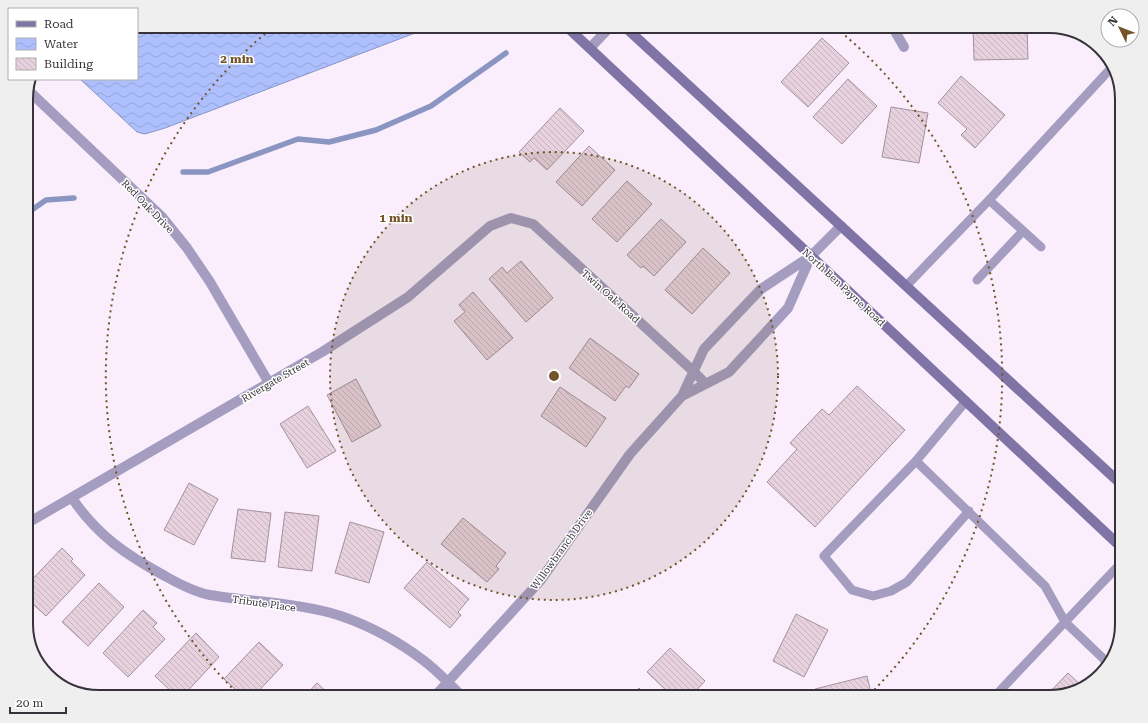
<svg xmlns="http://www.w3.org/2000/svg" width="1148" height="723" font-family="'Roboto Serif',serif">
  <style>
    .water { fill: url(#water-waves); stroke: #8a95c2 }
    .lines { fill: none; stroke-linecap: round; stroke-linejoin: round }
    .stream { stroke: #8a95c2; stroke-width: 5.5 }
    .building { fill: url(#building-back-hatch); stroke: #a4909c }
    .lane { stroke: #a49dc0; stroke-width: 9 }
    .street { stroke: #a49dc0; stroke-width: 10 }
    .secondary { stroke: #7f74a5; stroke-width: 10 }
    .ring { fill: none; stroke: #735529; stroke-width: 2; stroke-dasharray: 2 4 }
    .labels { text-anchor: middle; stroke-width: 3; stroke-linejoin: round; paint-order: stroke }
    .street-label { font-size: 10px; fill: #373239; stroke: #fff }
    .rim { fill: none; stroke: #373239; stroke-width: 2 }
    .centre { fill: #735529; stroke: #fff; stroke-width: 2 }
    .ring-label { font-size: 12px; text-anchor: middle; font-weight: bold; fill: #735529; stroke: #fff; stroke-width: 3; stroke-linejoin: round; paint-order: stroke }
  </style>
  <defs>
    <pattern id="water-waves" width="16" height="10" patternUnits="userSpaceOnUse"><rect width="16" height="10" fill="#adc0fd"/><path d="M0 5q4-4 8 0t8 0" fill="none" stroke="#95a5da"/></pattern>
    <pattern id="building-back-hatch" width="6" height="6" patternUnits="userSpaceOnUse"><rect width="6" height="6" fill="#e7d1de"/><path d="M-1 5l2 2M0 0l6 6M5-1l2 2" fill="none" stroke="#c7b4bf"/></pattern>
  </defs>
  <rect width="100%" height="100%" fill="#faeefd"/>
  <path class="water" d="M137,26H425L415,33L165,128L145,134L137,132L80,79H137Z"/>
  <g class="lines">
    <path class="stream" d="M183,172H208L298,139L329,142L376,130L431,106L506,53
      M26,214L46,200L74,198"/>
  </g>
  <path class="building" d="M973,26H1027L1028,59L974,60Z
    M822,38L849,63L808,107L781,82Z
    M961,76L1005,115L975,148L961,135L967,129L938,103Z
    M848,79L877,106L842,144L813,117Z
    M891,107L928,113L919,163L882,157Z
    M560,108L584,131L547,170L534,158L530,162L519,152Z
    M589,146L615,170L582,206L556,182Z
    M627,181L652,204L617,242L592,219Z
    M661,219L686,242L654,276L643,266L641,268L627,255Z
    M703,248L730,273L692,314L665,290Z
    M521,261L553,298L526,322L489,279L502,267L507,273Z
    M473,292L513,338L487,360L454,321L465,312L459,305Z
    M590,338L639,374L629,388L626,386L615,401L569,368Z
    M356,379L381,426L352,442L327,395Z
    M857,386L905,430L815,527L767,482L797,449L790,443L822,409L829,415Z
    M560,387L606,418L586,447L541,416Z
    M308,406L336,451L307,468L280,424Z
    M189,483L218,499L194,545L164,530Z
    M238,509L271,513L265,562L231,558Z
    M285,512L319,516L312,571L278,567Z
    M463,518L506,553L496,566L499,569L487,582L441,544Z
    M350,522L384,532L369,583L335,573Z
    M62,548L73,559L71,561L85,575L46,616L26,598V586Z
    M427,562L469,599L458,612L461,615L450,628L404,588Z
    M99,583L124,607L88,646L62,622Z
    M143,610L157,623L153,627L165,639L128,677L103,653Z
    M796,614L828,630L804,677L773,661Z
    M196,633L219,657L182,697H177L155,676Z
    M259,642L283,665L253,697H244L224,679Z
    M670,648L705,681L690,697H673L647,672Z
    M1068,673L1084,688L1050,697H1045Z
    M867,676L872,697H817L815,689Z
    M317,683L332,697H304Z
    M639,688L648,697H630Z"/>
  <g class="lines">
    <path class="lane" d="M989,200L1041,247
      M977,280L1023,231
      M906,286L989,200L1113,66
      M916,461L966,401
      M969,511L907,582L891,591L873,596L852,590L824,556L916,461L1045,586L1065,622L1122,562
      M994,697L1065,622L1110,665"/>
    <path class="street" d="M892,26L904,47
      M590,48L611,26
      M28,90L162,217L187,248L210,282L269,383
      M811,256L788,308L729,372L682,396L704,349L761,289L811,256L841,226
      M72,498C97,535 126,555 165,576C179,584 195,592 210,595C252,602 301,603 341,616C370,626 399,642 423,660C438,671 450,685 463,697
      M26,524L322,352L408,297L490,226L511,218L533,224L693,371L706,384
      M434,697L540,581L630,454L682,396"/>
    <path class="secondary" d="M566,26L1122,548
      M624,26L1122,485"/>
  </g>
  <circle cx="554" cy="376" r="224" fill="#735529" fill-opacity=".12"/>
  <g class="ring">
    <circle cx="554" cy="376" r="224"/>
    <path d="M240 696A448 448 0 0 1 272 28M836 28A448 448 0 0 1 868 696"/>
  </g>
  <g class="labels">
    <g class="street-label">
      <text transform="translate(148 206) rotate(46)" y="4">Red Oak Drive</text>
      <text transform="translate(844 287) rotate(43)" y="4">North Ben Payne Road</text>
      <text transform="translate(611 296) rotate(42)" y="4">Twin Oak Road</text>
      <text transform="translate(275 380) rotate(-30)" y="4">Rivergate Street</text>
      <text transform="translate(561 549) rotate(-54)" y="4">Willowbranch Drive</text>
      <text transform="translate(264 603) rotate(8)" y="4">Tribute Place</text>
    </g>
  </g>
  <path d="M0 0H1148V723H0ZM99 33H1049A66 66 0 0 1 1115 99V624A66 66 0 0 1 1049 690H99A66 66 0 0 1 33 624V99A66 66 0 0 1 99 33Z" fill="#efefef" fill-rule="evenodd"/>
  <path class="rim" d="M99 33H1049A66 66 0 0 1 1115 99V624A66 66 0 0 1 1049 690H99A66 66 0 0 1 33 624V99A66 66 0 0 1 99 33Z"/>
  <circle cx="554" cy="376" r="6" class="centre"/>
  <g class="ring-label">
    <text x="237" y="63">2 min</text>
    <text x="396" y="222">1 min</text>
  </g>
  <rect x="8" y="8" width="130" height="72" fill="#ffffff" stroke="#afadb0"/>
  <rect x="16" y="21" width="20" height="6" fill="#7f74a5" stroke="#afadb0"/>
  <text x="44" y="28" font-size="12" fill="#373239">Road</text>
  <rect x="16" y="38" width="20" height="12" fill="url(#water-waves)" stroke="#afadb0"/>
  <text x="44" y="48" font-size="12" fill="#373239">Water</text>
  <rect x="16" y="58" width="20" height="12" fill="url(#building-back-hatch)" stroke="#afadb0"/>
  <text x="44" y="68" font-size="12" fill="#373239">Building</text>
  <g transform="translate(1120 28) rotate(313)"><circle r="19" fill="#ffffff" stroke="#afadb0"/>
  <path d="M0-3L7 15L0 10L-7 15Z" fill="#735529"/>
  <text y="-6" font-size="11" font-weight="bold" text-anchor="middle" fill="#373239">N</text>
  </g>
  <path d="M10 707v6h56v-6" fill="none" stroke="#373239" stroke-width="2"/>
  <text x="16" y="707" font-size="12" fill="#373239" stroke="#ffffff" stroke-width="3" paint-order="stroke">20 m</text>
</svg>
